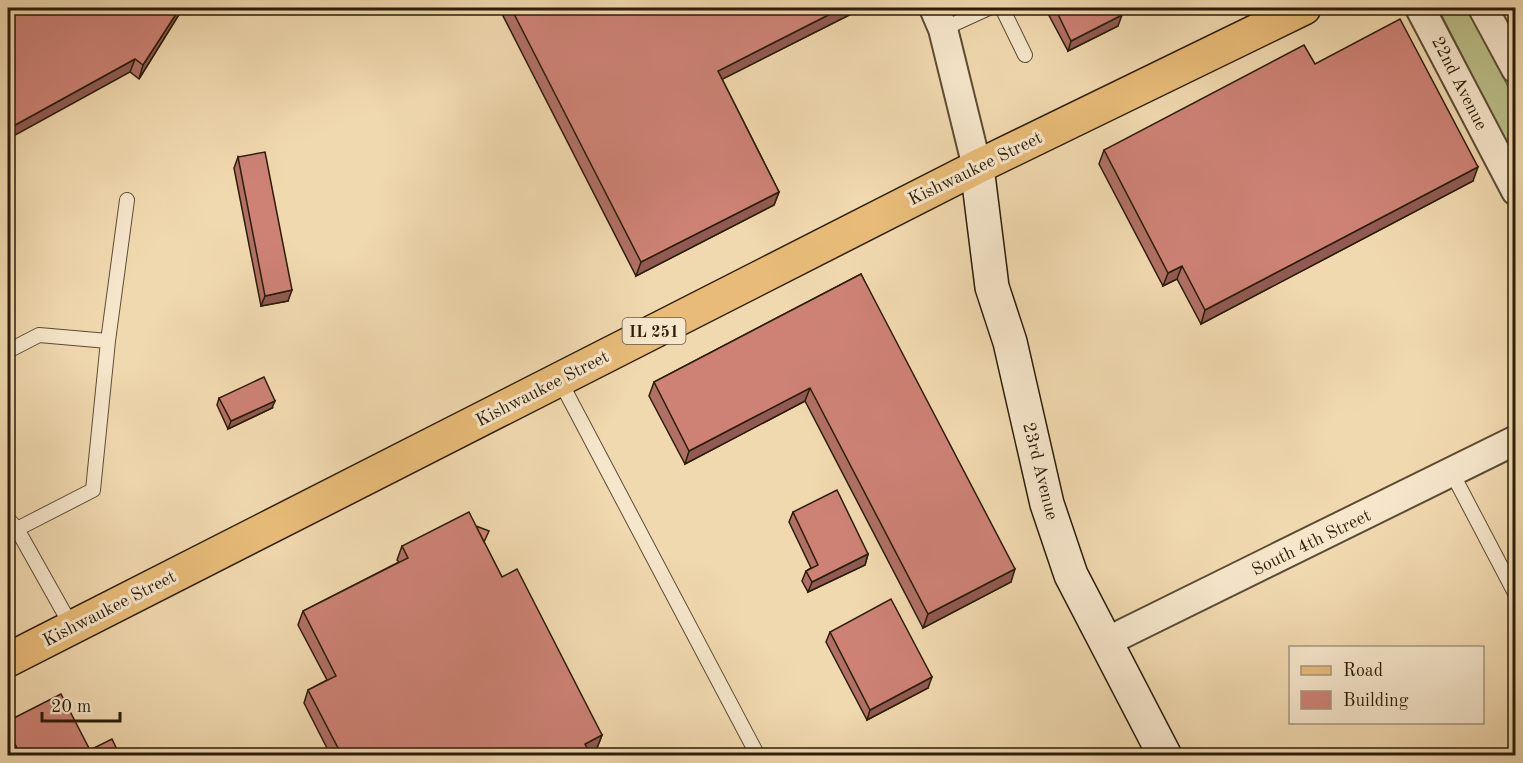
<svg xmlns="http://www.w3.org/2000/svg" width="1523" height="763" font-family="'Old Standard TT',serif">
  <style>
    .green { fill: #bbbf8a; stroke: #736e49; stroke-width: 1.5 }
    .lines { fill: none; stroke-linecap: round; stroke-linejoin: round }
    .lane-casing { stroke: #5c4c32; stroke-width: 16 }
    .street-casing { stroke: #5c4c32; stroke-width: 32 }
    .secondary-casing { stroke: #2b1d08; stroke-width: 36 }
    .primary-casing { stroke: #2b1d08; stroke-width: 36 }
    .lane { stroke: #f6e6cb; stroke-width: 14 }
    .street { stroke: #f6e6cb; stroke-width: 28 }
    .secondary { stroke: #f6e6cb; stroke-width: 33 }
    .primary { stroke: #e8bc78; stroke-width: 33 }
    .wall { fill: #b07065; stroke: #2b1d08; stroke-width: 1.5 }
    .shaded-wall { fill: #905b52; stroke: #2b1d08; stroke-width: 1.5 }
    .building { fill: #cd8275; stroke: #2b1d08; stroke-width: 1.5 }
    .labels { text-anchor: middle; stroke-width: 6; stroke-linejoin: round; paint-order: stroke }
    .shield { fill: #f6e6cb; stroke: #685942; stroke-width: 1.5 }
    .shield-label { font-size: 16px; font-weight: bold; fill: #2b1d08 }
    .street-label { font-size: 18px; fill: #2b1d08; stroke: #f6e6cb }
  </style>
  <rect width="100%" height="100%" fill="#f1d9af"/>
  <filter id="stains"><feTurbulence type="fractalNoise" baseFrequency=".00333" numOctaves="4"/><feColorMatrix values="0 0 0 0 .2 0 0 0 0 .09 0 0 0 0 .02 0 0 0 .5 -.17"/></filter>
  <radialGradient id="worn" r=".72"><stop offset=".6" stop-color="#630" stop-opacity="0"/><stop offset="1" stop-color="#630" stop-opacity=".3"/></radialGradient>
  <path class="green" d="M1438,8H1467L1515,100V160Z"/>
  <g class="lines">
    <defs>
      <path id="lane" d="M1002,8L1025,55
        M943,29L989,8
        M108,341L127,200
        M8,351L39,335L108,341L93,490L17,529L8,519
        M559,379L758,756
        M1452,473L1516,595
        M8,534L17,529L72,627"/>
      <path id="street" d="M934,8L943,29L977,167
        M1420,8L1516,191
        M1483,8L1516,69
        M1106,642L1516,440"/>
      <path id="secondary" d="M977,167L992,287L1010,342L1047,504L1071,575L1165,756"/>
      <path id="primary" d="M8,660L977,167L1304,8"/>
    </defs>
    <use href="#lane" class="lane-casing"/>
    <use href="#street" class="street-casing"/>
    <use href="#secondary" class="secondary-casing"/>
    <use href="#primary" class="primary-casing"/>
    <use href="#lane" class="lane"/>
    <use href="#street" class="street"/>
    <use href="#secondary" class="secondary"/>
    <use href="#primary" class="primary"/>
  </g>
  <path class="wall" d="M8,8H183L139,79L130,72Z
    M499,8H863L722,79L779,192L774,205L636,276Z
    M1045,8H1118V26L1068,51Z
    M1315,64L1473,181L1201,324L1177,279L1163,286L1099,164L1104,150Z
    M238,157L288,301L261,306L234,168Z
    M861,274L1011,582L923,628L805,401L685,464L649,396L654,382Z
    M219,398L272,408L228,429L217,405Z
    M793,512L868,554L865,565L808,592L802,581L806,571L811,568L789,522Z
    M484,542L502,577L602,735L597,748L589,752H329L304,703L308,690L327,680L298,625L303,611L399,562L397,560L402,546Z
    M830,632L928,688L867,720L826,642Z
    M8,721L90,750L120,756H9L8,753Z"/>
  <path class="shaded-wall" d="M180,8H183L139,79L143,65Z
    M842,8H863L713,84L718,71Z
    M1122,15L1118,26L1068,51L1071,41Z
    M135,59L130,72L8,139V129Z
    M1478,167L1473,181L1201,324L1205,310Z
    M779,192L774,205L636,276L641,262Z
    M1182,266L1177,279L1163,286L1168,273Z
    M292,290L288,301L261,306L265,296Z
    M810,388L805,401L685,464L689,451Z
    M275,401L272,408L228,429L231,421Z
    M868,554L865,565L808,592L812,582Z
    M1015,569L1011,582L923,628L928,614Z
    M932,677L928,688L867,720L870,710Z
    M602,735L597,748L583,756L585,744Z"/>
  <path class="building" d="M8,8H180L143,65L135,59L8,129Z
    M511,8H842L718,71L779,192L641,262Z
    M1055,8H1118L1122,15L1071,41Z
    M1400,19L1478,167L1205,310L1182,266L1168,273L1104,150L1304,45L1315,64Z
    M265,152L292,290L265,296L238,157Z
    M861,274L1015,569L928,614L810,388L689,451L654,382Z
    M264,377L275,401L231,421L219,398Z
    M837,490L868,554L812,582L806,571L818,565L793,512Z
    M469,512L502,577L517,569L602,735L585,744L591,756H323L338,748L308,690L336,676L303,611L408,558L402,546Z
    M476,526L489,531L484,542Z
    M891,599L932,677L870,710L830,632Z
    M61,694L90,750L112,739L120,756H21L8,730V721Z"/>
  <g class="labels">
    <rect class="shield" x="622.5" y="318" width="63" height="26" rx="4.5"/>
    <g class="shield-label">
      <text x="654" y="337">IL 251</text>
    </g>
    <g class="street-label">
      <text transform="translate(1460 83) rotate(63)" y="6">22nd Avenue</text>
      <text transform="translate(975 168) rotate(-26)" y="6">Kishwaukee Street</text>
      <text transform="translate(542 388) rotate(-27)" y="6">Kishwaukee Street</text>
      <text transform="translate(1041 471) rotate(76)" y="6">23rd Avenue</text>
      <text transform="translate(1311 542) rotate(-26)" y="6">South 4th Street</text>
      <text transform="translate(109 608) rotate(-27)" y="6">Kishwaukee Street</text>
    </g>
  </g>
  <rect width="1523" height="763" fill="none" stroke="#f1d9af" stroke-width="30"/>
  <rect x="9" y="9" width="1505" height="745" fill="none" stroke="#2b1d08" stroke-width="3"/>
  <rect x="15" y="15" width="1493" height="733" fill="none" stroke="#2b1d08" stroke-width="1.5"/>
  <rect x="1289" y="646" width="195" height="78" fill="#f6e6cb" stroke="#a5967d" stroke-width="1.5"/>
  <rect x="1301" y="666" width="30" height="9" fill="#e8bc78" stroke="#a5967d" stroke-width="1.5"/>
  <text x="1343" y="676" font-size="18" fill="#2b1d08">Road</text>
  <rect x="1301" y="691" width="30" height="18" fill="#cd8275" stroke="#a5967d" stroke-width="1.5"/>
  <text x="1343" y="706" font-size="18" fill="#2b1d08">Building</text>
  <path d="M42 712v9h78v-9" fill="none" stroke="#2b1d08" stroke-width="3"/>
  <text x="51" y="712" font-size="18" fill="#2b1d08" stroke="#f6e6cb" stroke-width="4.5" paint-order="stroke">20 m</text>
  <rect width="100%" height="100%" filter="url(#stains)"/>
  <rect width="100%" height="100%" fill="url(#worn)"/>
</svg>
